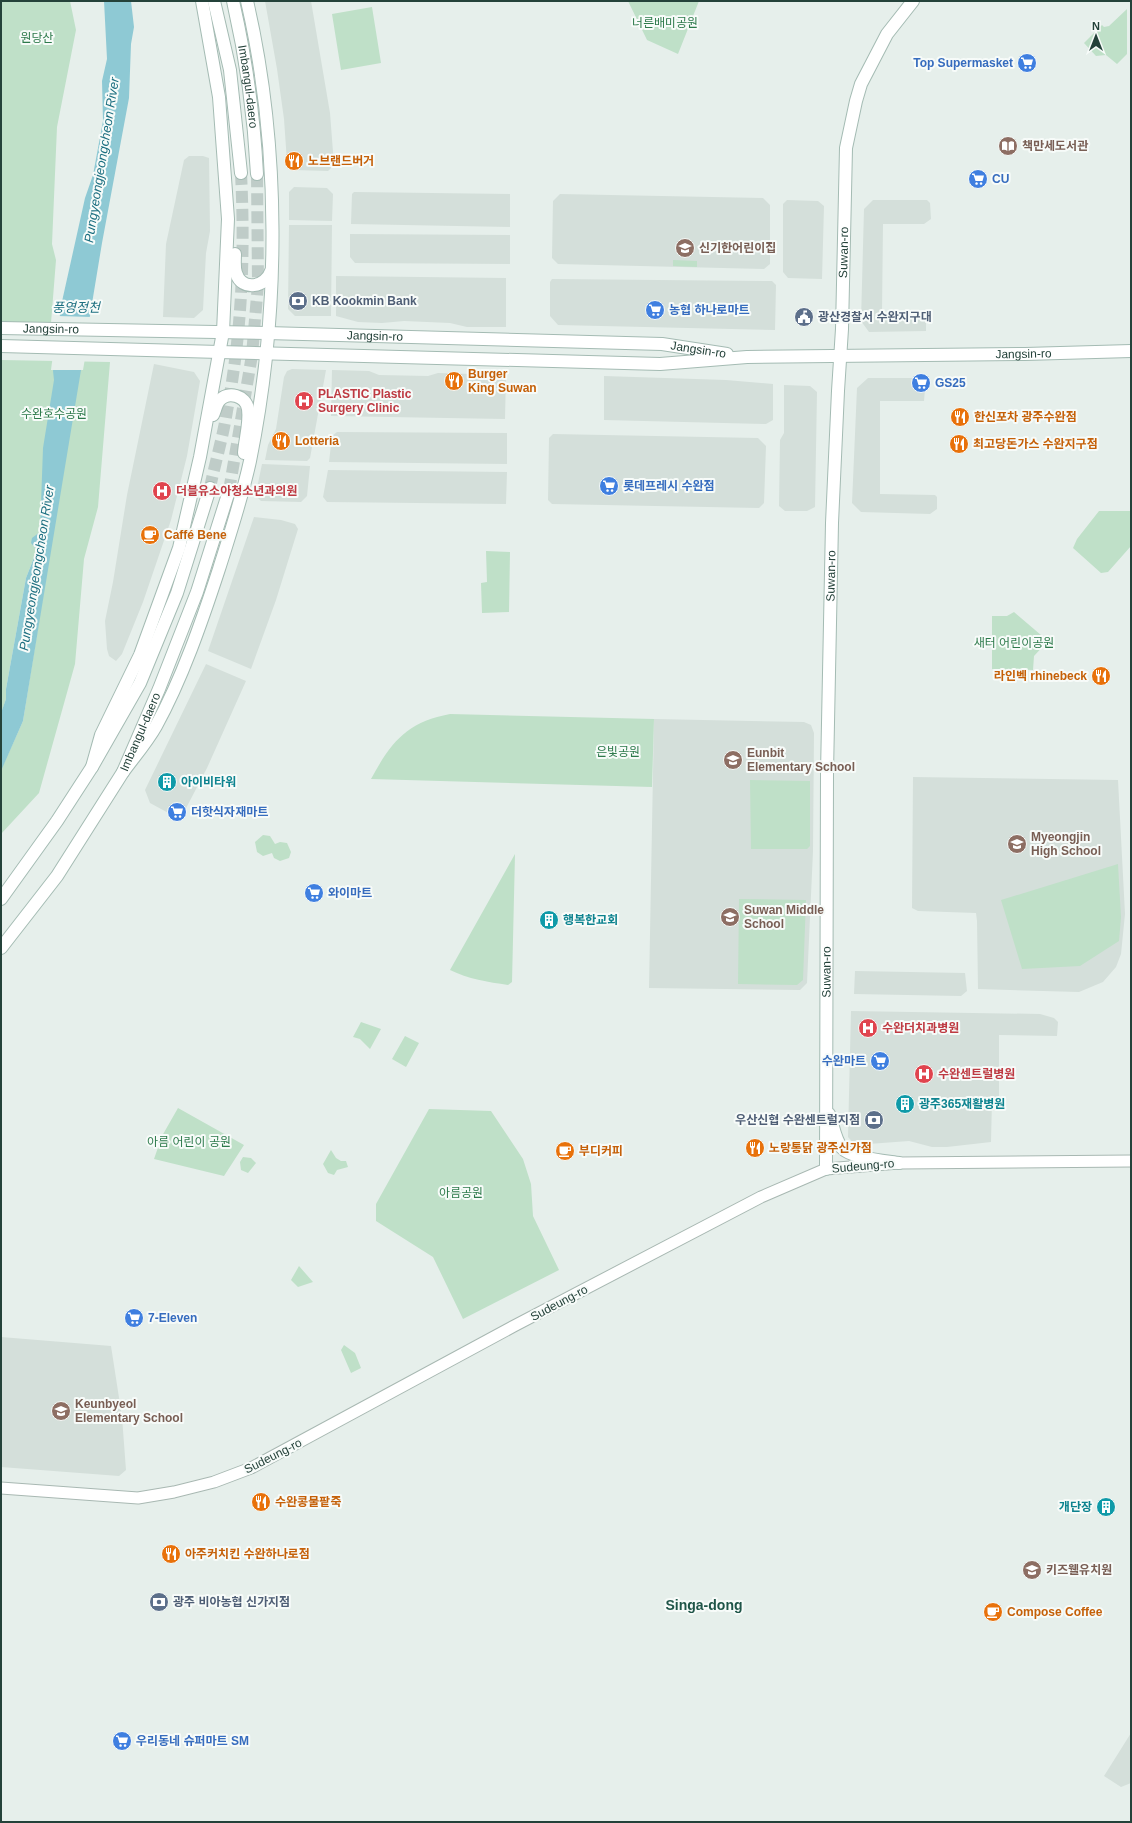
<svg xmlns="http://www.w3.org/2000/svg" width="1132" height="1823" font-family="Helvetica,'Noto Sans KR',sans-serif">
  <style>
    .built { fill: #d4dfda }
    .green { fill: #bfe0c8 }
    .water { fill: #8ec9d4 }
    .pier { fill: #e6efeb }
    .lines { fill: none; stroke-linecap: round; stroke-linejoin: round }
    .secondary-tunnel { stroke: #bfccc8; stroke-width: 12; stroke-dasharray: 12 6; stroke-linecap: butt }
    .tertiary-casing { stroke: #a8b8b2; stroke-width: 13 }
    .secondary-casing { stroke: #a4bbb3; stroke-width: 14 }
    .tertiary { stroke: #fff; stroke-width: 11 }
    .secondary { stroke: #fff; stroke-width: 12 }
    .labels { text-anchor: middle; stroke-width: 4; stroke-linejoin: round; paint-order: stroke }
    .park-label { font-size: 12px; fill: #2d7a4b; stroke: #f7fbf9 }
    .shop-label { font-size: 12px; font-weight: bold; fill: #366cbe; stroke: #f7fbf9; text-anchor: start }
    .street-label { font-size: 12px; fill: #24423a; stroke: #f7fbf9 }
    .education-label { font-size: 12px; font-weight: bold; fill: #785e54; stroke: #f7fbf9; text-anchor: start }
    .food-label { font-size: 12px; font-weight: bold; fill: #c56008; stroke: #f7fbf9; text-anchor: start }
    .service-label { font-size: 12px; font-weight: bold; fill: #4e5e75; stroke: #f7fbf9; text-anchor: start }
    .health-label { font-size: 12px; font-weight: bold; fill: #be3a42; stroke: #f7fbf9; text-anchor: start }
    .culture-label { font-size: 12px; font-weight: bold; fill: #0d838f; stroke: #f7fbf9; text-anchor: start }
    .water-label { font-size: 13px; font-style: italic; fill: #1c6f80; stroke: #f7fbf9 }
    .quarter-label { font-size: 14px; font-weight: bold; fill: #1f5548; stroke: #f7fbf9 }
  </style>
  <rect width="100%" height="100%" fill="#e6efeb"/>
  <path class="built" d="M265,1H311L330,113L334,165L328,171L294,170L287,162L284,119L277,69Z
    M189,156H203L209,158L210,231L206,253L203,310L194,318L163,317L166,244L184,160Z
    M294,187L327,188L333,194L332,221L289,220V192Z
    M354,192L510,194V227L351,224L352,194Z
    M560,194L763,198L770,205V264L764,269L558,264L552,258L553,201Z
    M787,200L818,201L824,206L822,279L788,278L783,272V204Z
    M873,200H927L930,203L931,219L924,224H883L882,313H926V331L869,332L861,321L864,209Z
    M289,225H332L331,316H295L288,309Z
    M350,234L510,235V264L355,263L350,257Z
    M336,276L506,278V327H467L450,323L404,321L382,323L358,322L336,316Z
    M552,279L772,281L776,285L775,330L558,325L550,316V282Z
    M154,364L194,372L200,381L187,456L171,520L143,602L122,654L116,661L109,656L107,649L105,621L113,582L127,495Z
    M292,369L326,370L310,458L307,461L265,460L268,445L276,429L284,377L287,371Z
    M332,370L369,371L379,375L428,376L438,373L506,375L505,419L331,416Z
    M604,376L726,380L773,384V420L766,424L604,420Z
    M868,378H926L924,401H880V494L935,495L937,497V509L930,514L861,512L852,503L857,388Z
    M784,385L810,386L817,392L815,507L807,511H785L779,506L780,440L784,433Z
    M337,432L507,433V464L329,462L332,436Z
    M553,434L758,438L766,446L764,503L759,508L552,504L548,500L549,438Z
    M262,464L310,466L307,496L301,502L261,501L256,496V493Z
    M328,470L507,472L506,504L327,502L323,497Z
    M254,517L281,520L295,524L298,529L276,600L251,669L208,651Z
    M206,664L246,681L207,768L183,814L174,816L150,803L145,790Z
    M654,719L804,722L811,725L814,733L813,851L807,983L800,990L649,988Z
    M913,777L1118,780L1125,914L1121,954L1116,967L1103,982L1079,992L978,989L977,921L976,913L918,911L912,908Z
    M855,971L965,973L967,991L961,996L854,994Z
    M851,1011L1040,1014L1054,1018L1058,1022L1057,1036L999,1035V1099H992L991,1142L947,1147H932L909,1141L855,1145L848,1137Z
    M1,1337L111,1346L122,1417L126,1470L119,1476L1,1467Z
    M1131,1733V1783L1121,1787L1104,1776Z"/>
  <path class="green" d="M1,1H70L76,30L57,127L52,244L56,260L51,323L1,324Z
    M628,1H699L678,54L647,40Z
    M372,7L381,63L341,70L332,14Z
    M1127,9V54L1117,64L1106,55L1096,56L1084,43L1102,25L1104,27L1109,26Z
    M673,260L697,261V267L673,266Z
    M1,360L110,362L98,507L84,559L75,664L39,793L1,834V770L23,721L48,565L35,555L26,578L6,689V699L1,714Z
    M1099,511H1131V546L1108,572L1101,573L1073,548L1077,539Z
    M486,551L510,552L509,612L482,613L481,583L487,582Z
    M1014,612L1048,641L1034,656L1033,670L992,669V616H1007Z
    M450,714L654,719L652,787L371,779C391,742 407,722 450,714Z
    M750,780L810,781V846L807,849H751Z
    M263,835L270,836L275,844L280,842L287,843L291,852L289,858L280,861L274,858L272,853L263,856L257,852L255,842Z
    M515,854L512,982L508,985C488,982 468,979 450,970Z
    M1118,864L1121,917L1119,941L1080,966L1022,969L1001,900Z
    M739,899L806,900L803,980L797,985L738,984Z
    M361,1022L381,1029L370,1049L360,1039L353,1037Z
    M405,1036L419,1043L406,1067L392,1059Z
    M178,1108L244,1145L224,1176L154,1159L162,1136Z
    M429,1109L491,1111L523,1159L531,1184L533,1216L559,1270L463,1319L433,1257L376,1221V1204Z
    M331,1150L336,1158L341,1161H346L348,1167L337,1170L334,1175L328,1173L323,1164Z
    M243,1157L251,1158L256,1163L248,1173L241,1170L240,1162Z
    M299,1266L313,1282L298,1287L291,1280Z
    M344,1345L355,1353L361,1368L351,1373L341,1350Z"/>
  <path class="water" d="M104,1H131L134,27L131,44L129,98L102,243L23,721L1,771V713L6,699V689L26,578L37,550L31,543L32,538L40,532L43,448L54,380L53,371L61,306L85,198L93,175L103,121L102,81L107,59Z"/>
  <path class="pier" d="M58,316L92,317L83,370H51Z"/>
  <g class="lines">
    <path class="secondary-tunnel" d="M210,488C215,463 223,437 227,411C242,332 245,253 241,173
      M229,491L252,355L258,284L257,174"/>
    <defs>
      <path id="tertiary" d="M1,1488L138,1498L174,1492L214,1482L251,1468L514,1326L761,1197L826,1169L899,1163L1131,1161"/>
      <g id="secondary">
        <path d="M214,1L230,70L241,173"/>
        <path id="s1" d="M233,1C246,58 254,115 257,174"/>
        <path d="M235,254C235,260 234,267 236,273C242,292 266,287 271,271"/>
        <path id="s2" d="M1,328L267,333L662,344L727,354"/>
        <path id="s3" d="M1,346L660,364L747,357L1025,354L1131,351"/>
        <path d="M213,415C215,411 216,405 219,401C228,390 246,396 248,409C250,423 245,439 244,453"/>
        <path d="M92,767L101,735L140,655L179,548L200,457L223,332L228,219L219,97L202,1"/>
        <path d="M123,772C134,757 147,742 156,726C182,679 202,621 219,569C230,534 242,498 250,461C280,313 281,148 247,1"/>
        <path d="M1,899L57,821L92,767L140,683L177,593L210,488"/>
        <path id="s4" d="M1,948L57,876L123,772L159,689L197,592L229,491"/>
        <path d="M829,1114C833,1124 835,1140 842,1148C850,1158 886,1161 899,1163"/>
        <path id="s5" d="M826,1169L827,773L832,523L838,391L842,329L846,148L856,101L861,84L887,34L913,1"/>
      </g>
    </defs>
    <use href="#tertiary" class="tertiary-casing"/>
    <use href="#secondary" class="secondary-casing"/>
    <use href="#tertiary" class="tertiary"/>
    <use href="#secondary" class="secondary"/>
  </g>
  <defs>
    <symbol id="supermarket-disc" viewBox="-11 -11 22 22"><circle r="9.5" fill="#3f7fe0" stroke="#f7fbf9"/><path d="M-6-5.5h2.5l.6 2H6L4.5 2H-2.5L-4.4-4H-6ZM-1.5 3.2a1.3 1.3 0 1 0 .1 0ZM3 3.2a1.3 1.3 0 1 0 .1 0Z" fill="#fff"/></symbol>
    <symbol id="library-disc" viewBox="-11 -11 22 22"><circle r="9.5" fill="#8d6e63" stroke="#f7fbf9"/><path d="M-6-4Q-3-5.5-.7-3.5V5Q-3 3-6 4ZM6-4Q3-5.5 .7-3.5V5Q3 3 6 4Z" fill="#fff"/></symbol>
    <symbol id="restaurant-disc" viewBox="-11 -11 22 22"><circle r="9.5" fill="#e8710a" stroke="#f7fbf9"/><path d="M-5-6h1v4h1v-4h1v4h1v-4h1v5L-1.5 .5V6h-2V.5L-5-1ZM5-6V6H3V1.5H1.5Q1.5-4 5-6Z" fill="#fff"/></symbol>
    <symbol id="school-disc" viewBox="-11 -11 22 22"><circle r="9.5" fill="#8d6e63" stroke="#f7fbf9"/><path d="M0-5L7-2L0 1L-7-2ZM-4 1L0 2.5L4 1V4Q0 6-4 4Z" fill="#fff"/></symbol>
    <symbol id="bank-disc" viewBox="-11 -11 22 22"><circle r="9.5" fill="#5c6f8a" stroke="#f7fbf9"/><path d="M-6-4H6V4H-6ZM0-2.3a2.3 2.3 0 1 0 0 4.6a2.3 2.3 0 1 0 0-4.6Z" fill="#fff"/></symbol>
    <symbol id="civic-disc" viewBox="-11 -11 22 22"><circle r="9.5" fill="#5c6f8a" stroke="#f7fbf9"/><path d="M-.6-6.5H3V-4.5H.6V-3L4-1V1h2V6H-6V1h2V-1L-.6-3ZM-1.2 2.5V6h2.4V2.5Z" fill="#fff"/></symbol>
    <symbol id="hospital-disc" viewBox="-11 -11 22 22"><circle r="9.5" fill="#e0444e" stroke="#f7fbf9"/><path d="M-5-5h3v3.5h4V-5h3V5h-3V1.5h-4V5h-3Z" fill="#fff"/></symbol>
    <symbol id="cafe-disc" viewBox="-11 -11 22 22"><circle r="9.5" fill="#e8710a" stroke="#f7fbf9"/><path d="M-5.5-4.5H6V0H3Q3 3.5 0 3.5H-2.5Q-5.5 3.5-5.5 0ZM3-3.2v2h1.7v-2ZM-6 4.5H4V6H-6Z" fill="#fff"/></symbol>
    <symbol id="building-disc" viewBox="-11 -11 22 22"><circle r="9.5" fill="#0f9aa8" stroke="#f7fbf9"/><path d="M-4-6H4V6H1V3H-1V6H-4ZM-2.5-4.3h1.7v1.8h-1.7ZM.8-4.3h1.7v1.8H.8ZM-2.5-1h1.7V.8h-1.7ZM.8-1h1.7V.8H.8Z" fill="#fff"/></symbol>
  </defs>
  <g fill-rule="evenodd">
    <use href="#supermarket-disc" x="1016" y="52" width="22" height="22"/>
    <use href="#library-disc" x="997" y="135" width="22" height="22"/>
    <use href="#restaurant-disc" x="283" y="150" width="22" height="22"/>
    <use href="#supermarket-disc" x="967" y="168" width="22" height="22"/>
    <use href="#school-disc" x="674" y="237" width="22" height="22"/>
    <use href="#bank-disc" x="287" y="290" width="22" height="22"/>
    <use href="#supermarket-disc" x="644" y="299" width="22" height="22"/>
    <use href="#civic-disc" x="793" y="306" width="22" height="22"/>
    <use href="#restaurant-disc" x="443" y="370" width="22" height="22"/>
    <use href="#supermarket-disc" x="910" y="372" width="22" height="22"/>
    <use href="#hospital-disc" x="293" y="390" width="22" height="22"/>
    <use href="#restaurant-disc" x="949" y="406" width="22" height="22"/>
    <use href="#restaurant-disc" x="270" y="430" width="22" height="22"/>
    <use href="#restaurant-disc" x="948" y="433" width="22" height="22"/>
    <use href="#supermarket-disc" x="598" y="475" width="22" height="22"/>
    <use href="#hospital-disc" x="151" y="480" width="22" height="22"/>
    <use href="#cafe-disc" x="139" y="524" width="22" height="22"/>
    <use href="#restaurant-disc" x="1090" y="665" width="22" height="22"/>
    <use href="#school-disc" x="722" y="749" width="22" height="22"/>
    <use href="#building-disc" x="156" y="771" width="22" height="22"/>
    <use href="#supermarket-disc" x="166" y="801" width="22" height="22"/>
    <use href="#school-disc" x="1006" y="833" width="22" height="22"/>
    <use href="#supermarket-disc" x="303" y="882" width="22" height="22"/>
    <use href="#school-disc" x="719" y="906" width="22" height="22"/>
    <use href="#building-disc" x="538" y="909" width="22" height="22"/>
    <use href="#hospital-disc" x="857" y="1017" width="22" height="22"/>
    <use href="#supermarket-disc" x="869" y="1050" width="22" height="22"/>
    <use href="#hospital-disc" x="913" y="1063" width="22" height="22"/>
    <use href="#building-disc" x="894" y="1093" width="22" height="22"/>
    <use href="#bank-disc" x="863" y="1109" width="22" height="22"/>
    <use href="#restaurant-disc" x="744" y="1137" width="22" height="22"/>
    <use href="#cafe-disc" x="554" y="1140" width="22" height="22"/>
    <use href="#supermarket-disc" x="123" y="1307" width="22" height="22"/>
    <use href="#school-disc" x="50" y="1400" width="22" height="22"/>
    <use href="#restaurant-disc" x="250" y="1491" width="22" height="22"/>
    <use href="#building-disc" x="1095" y="1496" width="22" height="22"/>
    <use href="#restaurant-disc" x="160" y="1543" width="22" height="22"/>
    <use href="#school-disc" x="1021" y="1559" width="22" height="22"/>
    <use href="#bank-disc" x="148" y="1591" width="22" height="22"/>
    <use href="#cafe-disc" x="982" y="1601" width="22" height="22"/>
    <use href="#supermarket-disc" x="111" y="1730" width="22" height="22"/>
  </g>
  <g class="labels">
    <g class="park-label">
      <text x="665" y="27">너른배미공원</text>
      <text x="37" y="42">원당산</text>
      <text x="54" y="418">수완호수공원</text>
      <text x="1014" y="647">새터 어린이공원</text>
      <text x="618" y="756">은빛공원</text>
      <text x="189" y="1146">아름 어린이 공원</text>
      <text x="461" y="1197">아름공원</text>
    </g>
    <g class="shop-label">
      <text x="1013" y="67" text-anchor="end">Top Supermasket</text>
      <text x="992" y="183">CU</text>
      <text x="669" y="314">농협 하나로마트</text>
      <text x="935" y="387">GS25</text>
      <text x="623" y="490">롯데프레시 수완점</text>
      <text x="191" y="816">더핫식자재마트</text>
      <text x="328" y="897">와이마트</text>
      <text x="866" y="1065" text-anchor="end">수완마트</text>
      <text x="148" y="1322">7-Eleven</text>
      <text x="136" y="1745">우리동네 슈퍼마트 SM</text>
    </g>
    <g class="street-label">
      <text dy="4" stroke="none"><textPath href="#s1" startOffset="87">Imbangul-daero</textPath></text>
      <text dy="4" stroke="none"><textPath href="#s5" startOffset="917">Suwan-ro</textPath></text>
      <text dy="4" stroke="none"><textPath href="#s2" startOffset="50">Jangsin-ro</textPath></text>
      <text dy="4" stroke="none"><textPath href="#s2" startOffset="374">Jangsin-ro</textPath></text>
      <text dy="4" stroke="none"><textPath href="#s2" startOffset="698">Jangsin-ro</textPath></text>
      <text dy="4" stroke="none"><textPath href="#s3" startOffset="1023">Jangsin-ro</textPath></text>
      <text dy="4" stroke="none"><textPath href="#s5" startOffset="593">Suwan-ro</textPath></text>
      <text dy="4" stroke="none"><textPath href="#s4" startOffset="258">Imbangul-daero</textPath></text>
      <text dy="4" stroke="none"><textPath href="#s5" startOffset="197">Suwan-ro</textPath></text>
      <text transform="translate(863 1166) rotate(-5)" y="4">Sudeung-ro</text>
      <text transform="translate(559 1303) rotate(-28)" y="4">Sudeung-ro</text>
      <text transform="translate(273 1456) rotate(-27)" y="4">Sudeung-ro</text>
    </g>
    <g class="education-label">
      <text x="1022" y="150">책만세도서관</text>
      <text x="699" y="252">신기한어린이집</text>
      <text x="747" y="757">Eunbit<tspan x="747" dy="14">Elementary School</tspan></text>
      <text x="1031" y="841">Myeongjin<tspan x="1031" dy="14">High School</tspan></text>
      <text x="744" y="914">Suwan Middle<tspan x="744" dy="14">School</tspan></text>
      <text x="75" y="1408">Keunbyeol<tspan x="75" dy="14">Elementary School</tspan></text>
      <text x="1046" y="1574">키즈웰유치원</text>
    </g>
    <g class="food-label">
      <text x="308" y="165">노브랜드버거</text>
      <text x="468" y="378">Burger<tspan x="468" dy="14">King Suwan</tspan></text>
      <text x="974" y="421">한신포차 광주수완점</text>
      <text x="295" y="445">Lotteria</text>
      <text x="973" y="448">최고당돈가스 수완지구점</text>
      <text x="164" y="539">Caffé Bene</text>
      <text x="1087" y="680" text-anchor="end">라인벡 rhinebeck</text>
      <text x="769" y="1152">노랑통닭 광주신가점</text>
      <text x="579" y="1155">부디커피</text>
      <text x="275" y="1506">수완콩물팥죽</text>
      <text x="185" y="1558">아주커치킨 수완하나로점</text>
      <text x="1007" y="1616">Compose Coffee</text>
    </g>
    <g class="service-label">
      <text x="312" y="305">KB Kookmin Bank</text>
      <text x="818" y="321">광산경찰서 수완지구대</text>
      <text x="860" y="1124" text-anchor="end">우산신협 수완센트럴지점</text>
      <text x="173" y="1606">광주 비아농협 신가지점</text>
    </g>
    <g class="health-label">
      <text x="318" y="398">PLASTIC Plastic<tspan x="318" dy="14">Surgery Clinic</tspan></text>
      <text x="176" y="495">더블유소아청소년과의원</text>
      <text x="882" y="1032">수완더치과병원</text>
      <text x="938" y="1078">수완센트럴병원</text>
    </g>
    <g class="culture-label">
      <text x="181" y="786">아이비타워</text>
      <text x="563" y="924">행복한교회</text>
      <text x="919" y="1108">광주365재활병원</text>
      <text x="1092" y="1511" text-anchor="end">개단장</text>
    </g>
    <g class="water-label">
      <text transform="translate(101 160) rotate(-81)" y="5">Pungyeongjeongcheon River</text>
      <text x="76" y="312">풍영정천</text>
      <text transform="translate(36 568) rotate(-81)" y="5">Pungyeongjeongcheon River</text>
    </g>
    <g class="quarter-label">
      <text x="704" y="1610">Singa-dong</text>
    </g>
  </g>
  <rect width="1132" height="1823" fill="none" stroke="#24423a" stroke-width="4"/>
  <g transform="translate(1096 36)" stroke="#f7fbf9" stroke-width="3" paint-order="stroke">
  <path d="M0-3L7 15L0 10L-7 15Z" fill="#24423a"/>
  <text y="-6" font-size="11" font-weight="bold" text-anchor="middle" fill="#24423a">N</text>
  </g>
</svg>
